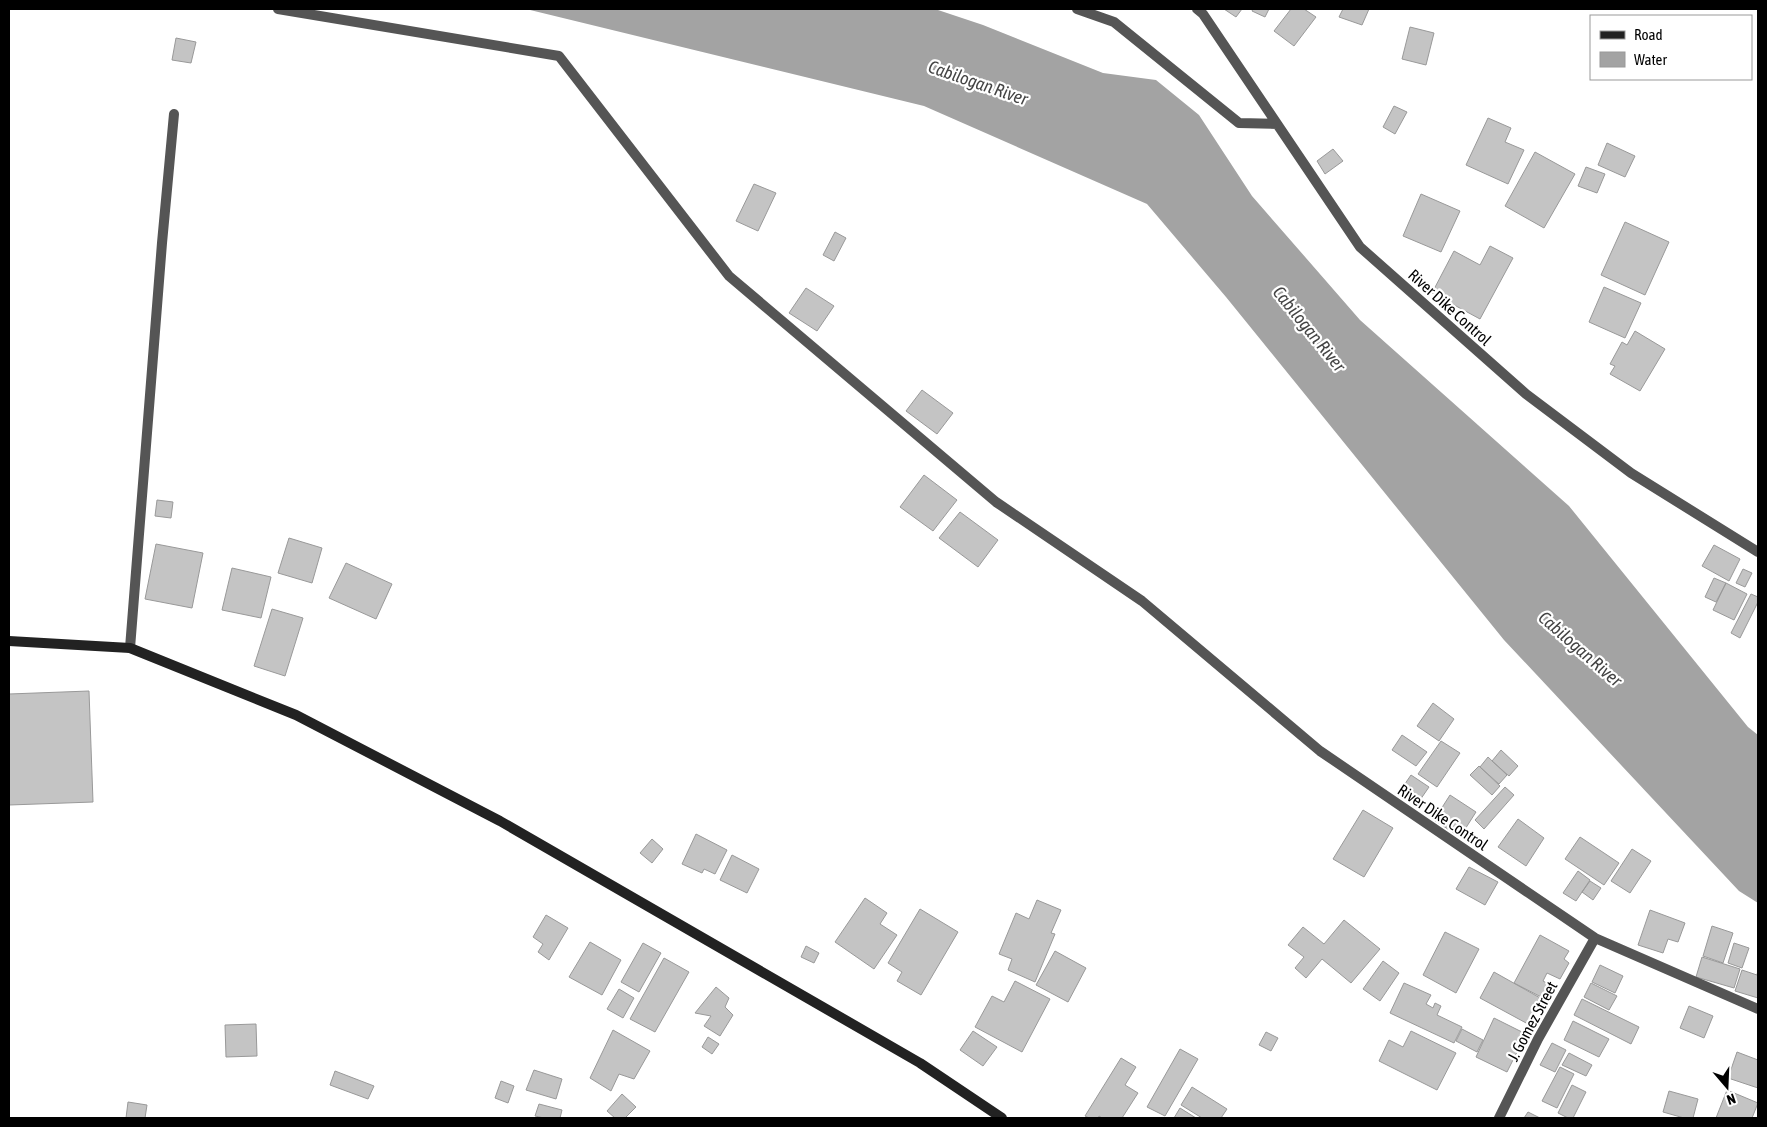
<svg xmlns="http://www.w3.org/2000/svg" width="1767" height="1127" font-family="'Asap Condensed',sans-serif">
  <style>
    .water { fill: #a3a3a3 }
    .building { fill: #c4c4c4; stroke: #999 }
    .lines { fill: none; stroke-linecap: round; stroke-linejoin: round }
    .minor { stroke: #555; stroke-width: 10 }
    .secondary { stroke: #222; stroke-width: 10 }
    .labels { text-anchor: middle; stroke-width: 4.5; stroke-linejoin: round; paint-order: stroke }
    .street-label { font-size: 16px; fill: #000; stroke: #fff }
    .water-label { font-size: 18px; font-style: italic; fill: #444; stroke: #fff }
  </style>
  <rect width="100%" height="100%" fill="#fff"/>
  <path class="water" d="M526,9H935L983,25L1103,73L1156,80L1199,115L1252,196L1360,320L1569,506L1748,727L1758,735V903L1739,891L1504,640L1226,297L1147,204L924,106Z"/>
  <path class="building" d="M1224,9H1242L1236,17Z
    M1253,9H1269L1265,17L1252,11Z
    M1291,9H1304L1316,17L1294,46L1274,31Z
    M1343,9H1369L1362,25L1339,17Z
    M1410,27L1434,33L1426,65L1402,59Z
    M176,38L196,42L191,63L172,60Z
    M1394,106L1407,112L1395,134L1383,127Z
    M1488,118L1511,128L1505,142L1524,150L1508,184L1466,165Z
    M1607,143L1635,156L1625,177L1598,165Z
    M1333,149L1343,161L1325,174L1317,161Z
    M1535,152L1575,174L1544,228L1505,206Z
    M1586,167L1605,174L1597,193L1578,186Z
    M754,184L776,193L758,231L736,221Z
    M1421,194L1460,211L1441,252L1403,236Z
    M1625,222L1669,242L1645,295L1601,275Z
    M835,232L846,238L834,261L823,255Z
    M1490,246L1513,258L1480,319L1432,293L1454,251L1480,265Z
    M1604,287L1641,303L1625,338L1589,322Z
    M806,288L834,306L817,331L789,313Z
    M1635,331L1665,349L1640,391L1610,374L1615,366L1610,364L1622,342L1627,345Z
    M922,390L953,413L937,434L906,411Z
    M924,475L957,500L933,531L900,507Z
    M157,500L173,502L171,518L155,516Z
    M960,512L998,540L978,567L939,538Z
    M289,538L322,548L312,583L278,573Z
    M156,544L203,553L192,608L145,599Z
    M1714,545L1740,559L1729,581L1702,566Z
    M346,563L392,584L376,619L329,598Z
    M232,568L271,577L261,618L222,610Z
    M1743,569L1752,573L1745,587L1736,583Z
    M1714,578L1726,583L1716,602L1705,597Z
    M1726,583L1747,594L1734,620L1713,610Z
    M1751,594L1758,597V602L1740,638L1731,633Z
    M272,609L303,618L285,676L254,666Z
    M89,691L93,802L9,805V694Z
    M1433,703L1454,719L1439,741L1417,726Z
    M1402,735L1427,752L1416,766L1392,750Z
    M1441,741L1460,753L1437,787L1418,774Z
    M1501,750L1518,766L1509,776L1492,761Z
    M1488,757L1507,775L1499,784L1480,767Z
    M1479,766L1500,786L1492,795L1470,775Z
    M1411,775L1429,787L1418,803L1400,791Z
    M1505,787L1514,795L1484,829L1475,820Z
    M1450,795L1476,812L1460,837L1434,820Z
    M1363,810L1393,828L1364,877L1333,859Z
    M1518,819L1544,838L1526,866L1498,847Z
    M696,834L727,850L715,874L704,869L702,873L682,864Z
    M1580,837L1619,863L1604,885L1565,859Z
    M652,839L663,849L652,863L640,853Z
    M1632,849L1651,861L1630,893L1611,881Z
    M732,855L759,869L747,893L720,880Z
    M1469,867L1498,882L1485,905L1456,889Z
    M1578,871L1590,880L1576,901L1563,893Z
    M1590,881L1601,888L1593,900L1582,892Z
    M865,898L887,913L880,924L897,935L874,969L835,942Z
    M1037,900L1061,910L1051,933L1055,934L1035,982L1008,970L1012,959L999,954L1016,913L1029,919Z
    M920,909L958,932L921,995L897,981L902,972L888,963Z
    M1650,910L1685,923L1678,942L1668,939L1663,953L1638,945Z
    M546,915L568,928L549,960L538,952L543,944L533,937Z
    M1344,920L1380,949L1351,983L1322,959L1306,978L1295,968L1304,957L1288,945L1303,927L1324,944Z
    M1712,926L1733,933L1723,963L1703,956Z
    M1445,932L1479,949L1456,993L1423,975Z
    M1540,935L1569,951L1564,959L1569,963L1560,979L1547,973L1543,981L1552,986L1545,999L1514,983Z
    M590,942L621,960L602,995L569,977Z
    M643,943L661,953L639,992L621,982Z
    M1734,943L1749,948L1742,968L1728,963Z
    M806,946L819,953L814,963L801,957Z
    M1055,951L1086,968L1068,1002L1036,985Z
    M1702,957L1740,969L1734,988L1696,977Z
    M664,958L689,972L655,1032L630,1019Z
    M1383,961L1399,973L1380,1001L1363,989Z
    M1600,965L1623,976L1615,993L1592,982Z
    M1742,970L1757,975L1758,970V998L1735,991Z
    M1494,972L1542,999L1528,1024L1480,998Z
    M1015,981L1050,999L1022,1052L975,1027L992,996L1004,1002Z
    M1404,983L1431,995L1426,1004L1433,1008L1435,1003L1441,1006L1437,1015L1462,1027L1454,1043L1390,1013Z
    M1591,983L1617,996L1609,1010L1584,997Z
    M716,987L729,998L725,1007L733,1015L720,1036L704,1026L711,1016L695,1013Z
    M619,989L634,998L623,1018L607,1009Z
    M1582,999L1639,1027L1631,1044L1574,1015Z
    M1689,1006L1713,1016L1704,1038L1680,1028Z
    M1494,1018L1526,1034L1507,1072L1476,1057Z
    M1573,1021L1609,1039L1599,1057L1564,1040Z
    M256,1024L257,1056L226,1057L225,1025Z
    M1462,1029L1483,1040L1477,1052L1456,1041Z
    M613,1030L650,1051L634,1079L619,1074L611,1091L590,1078Z
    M973,1031L997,1047L983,1066L960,1050Z
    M1411,1031L1456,1053L1437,1090L1379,1061L1389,1040L1403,1047Z
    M1266,1032L1278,1038L1271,1051L1259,1045Z
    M708,1037L719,1044L712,1054L702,1047Z
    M1552,1043L1566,1050L1555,1072L1540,1065Z
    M1180,1049L1198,1059L1165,1116L1147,1107Z
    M1737,1052L1758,1060V1088L1728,1078Z
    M1569,1053L1592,1065L1586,1076L1562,1065Z
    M1121,1058L1136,1067L1125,1085L1138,1093L1122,1118H1102L1099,1116L1098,1118H1089L1085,1116Z
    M1560,1067L1574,1074L1557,1108L1542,1101Z
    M534,1070L562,1079L556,1099L526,1090Z
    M335,1071L374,1086L368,1099L330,1085Z
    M501,1081L514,1086L508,1103L495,1098Z
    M1572,1085L1586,1092L1573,1118H1568L1558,1113Z
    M1192,1087L1227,1109L1221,1118H1202L1181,1105Z
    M1727,1090L1758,1103L1752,1118H1716Z
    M1669,1091L1698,1099L1693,1118H1684L1663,1112Z
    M622,1094L636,1107L625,1118H615L607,1111Z
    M128,1102L147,1105L145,1118H126Z
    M539,1104L562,1110L560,1118H544L535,1116Z
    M1180,1108L1196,1118H1174Z
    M1528,1112L1540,1118H1524Z"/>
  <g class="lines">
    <path class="minor" d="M278,9L559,56L729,276L996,502L1142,601L1320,751L1595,938L1758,1009
      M1077,9L1114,22L1239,123L1277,124
      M1197,9L1203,14L1360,247L1526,394L1631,473L1758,552
      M130,648L162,243L174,114
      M1499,1118L1538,1039L1595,938"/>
    <path class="secondary" d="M9,641L130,648L296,715L500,821L920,1063L1002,1118"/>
  </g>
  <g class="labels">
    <g class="street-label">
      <text transform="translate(1450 307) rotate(42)" y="6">River Dike Control</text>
      <text transform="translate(1443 817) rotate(34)" y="6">River Dike Control</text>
      <text transform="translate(1532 1021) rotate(-62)" y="6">J. Gomez Street</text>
    </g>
    <g class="water-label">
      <text transform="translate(978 83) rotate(19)" y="6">Cabilogan River</text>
      <text transform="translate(1309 329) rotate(51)" y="6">Cabilogan River</text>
      <text transform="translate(1580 649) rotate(41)" y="6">Cabilogan River</text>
    </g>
  </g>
  <rect width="1767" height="1127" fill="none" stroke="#000000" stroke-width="20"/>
  <rect x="1590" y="15" width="162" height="65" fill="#ffffff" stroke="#999999"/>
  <rect x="1600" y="31" width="25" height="8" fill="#222222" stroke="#999999"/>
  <text x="1634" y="40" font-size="15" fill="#000000">Road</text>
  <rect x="1600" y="52" width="25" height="15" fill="#a3a3a3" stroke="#999999"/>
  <text x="1634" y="65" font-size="15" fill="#000000">Water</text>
  <g transform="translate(1727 1087) rotate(161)" stroke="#ffffff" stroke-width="4" paint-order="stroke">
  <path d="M0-4L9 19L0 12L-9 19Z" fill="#000000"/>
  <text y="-8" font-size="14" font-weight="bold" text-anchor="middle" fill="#000000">N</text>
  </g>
</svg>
